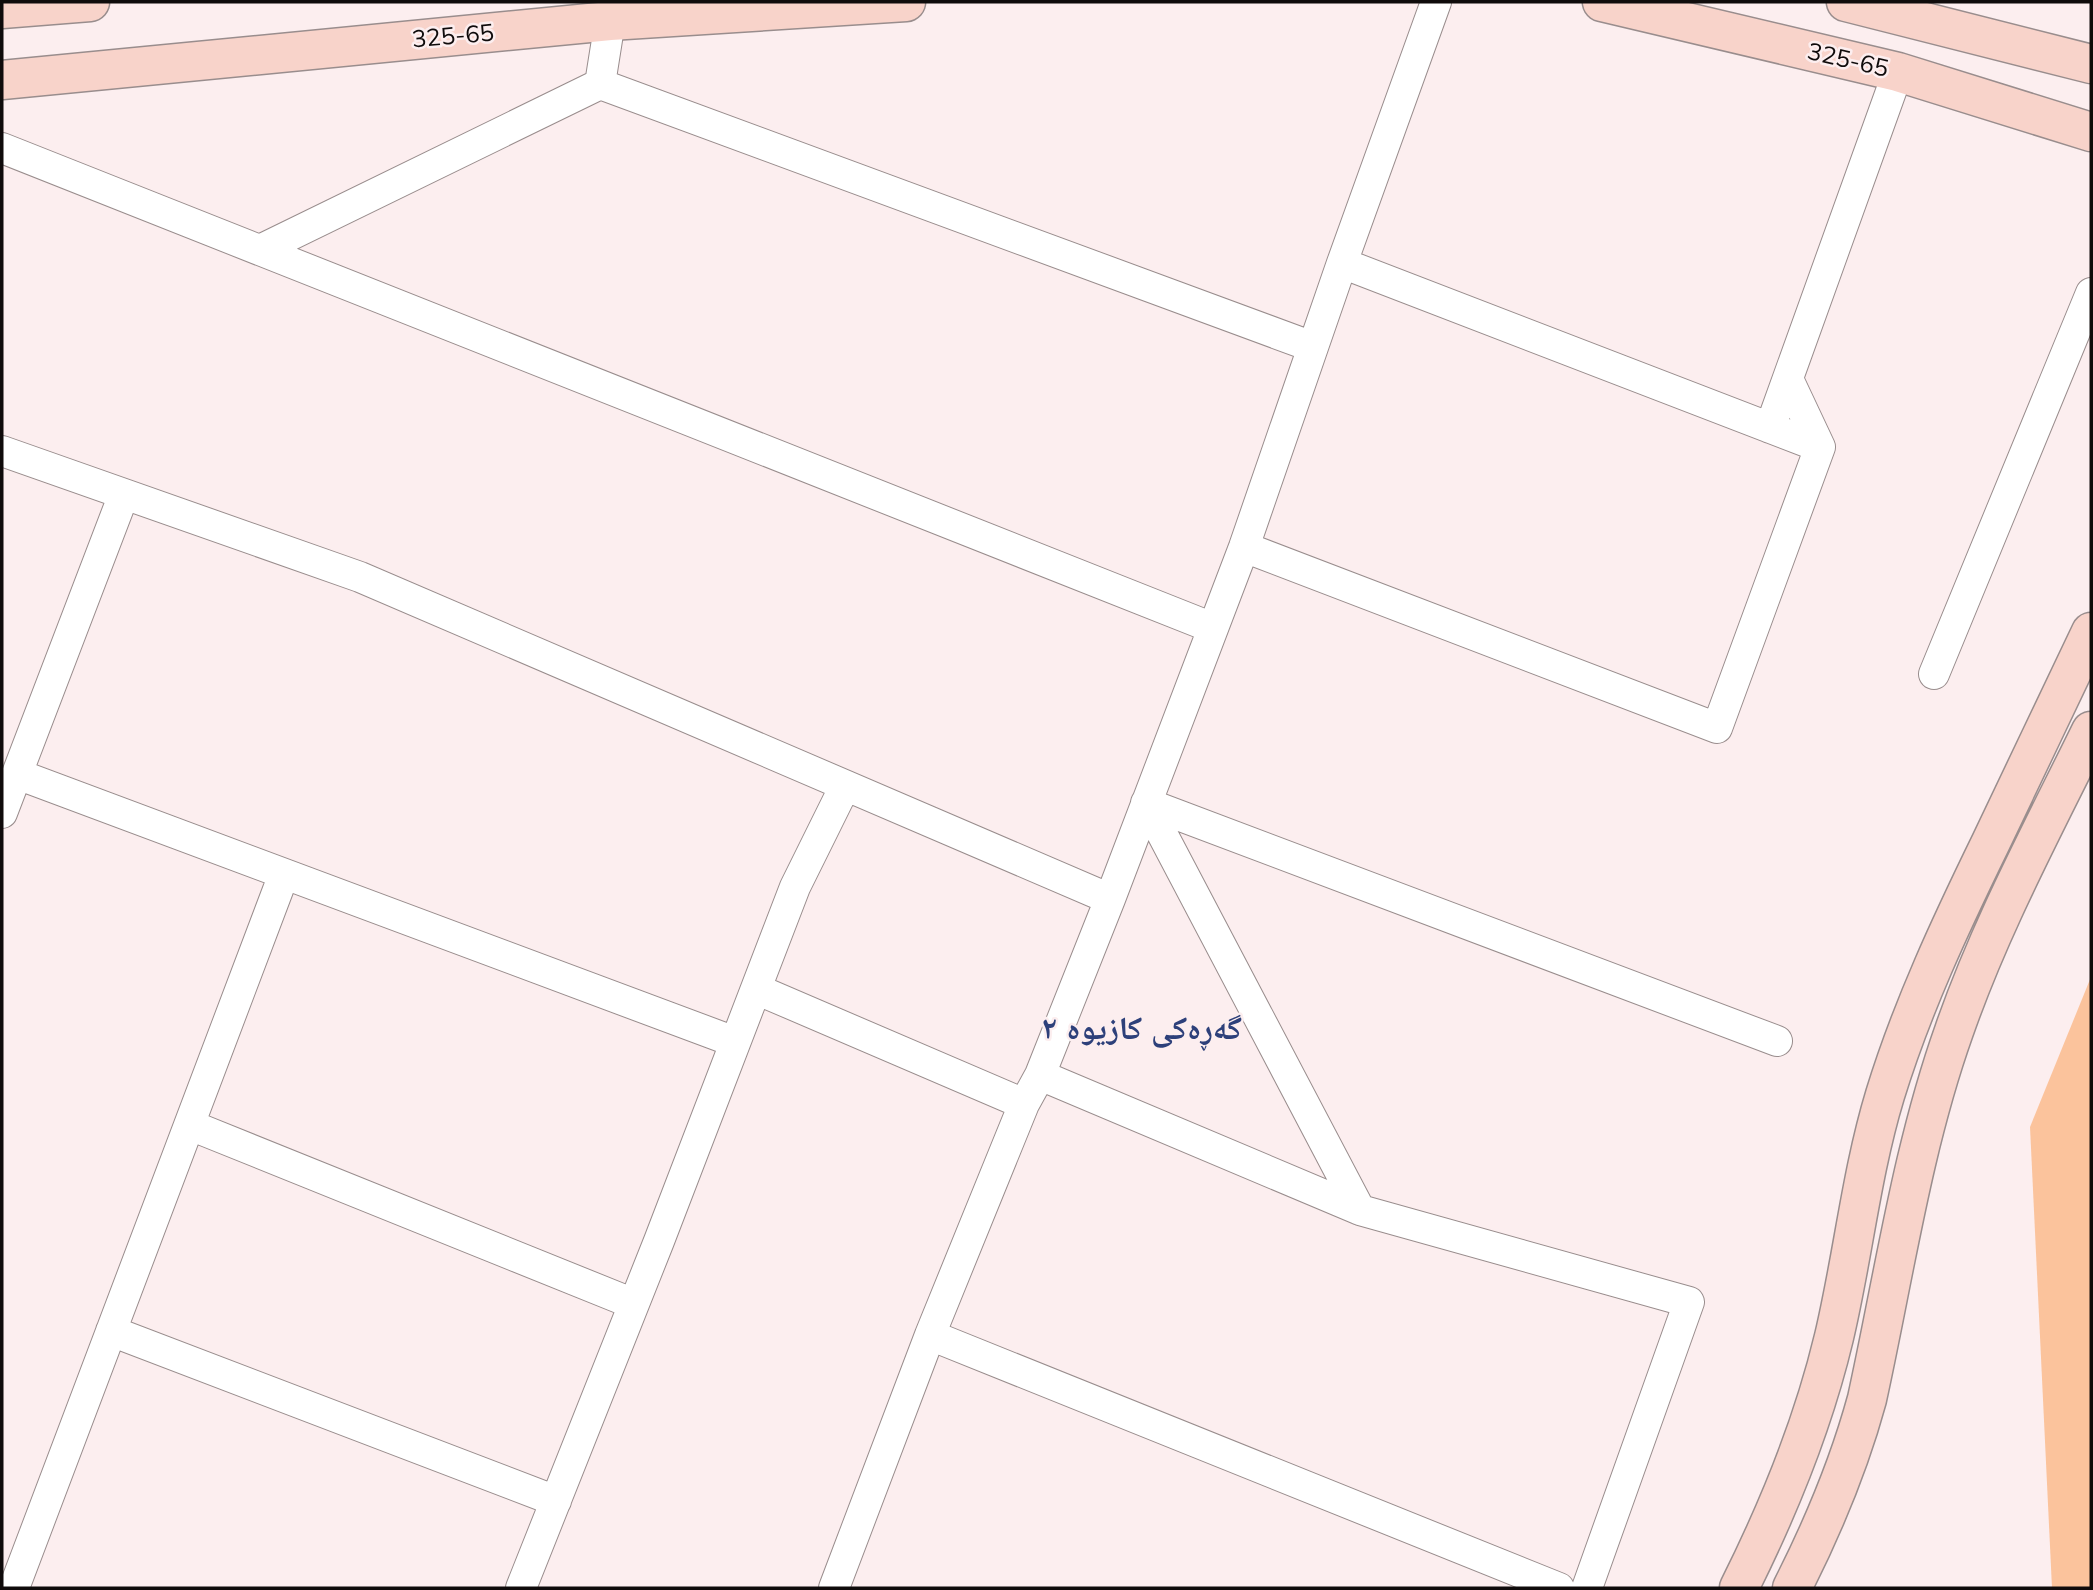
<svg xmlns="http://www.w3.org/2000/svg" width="2093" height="1590" font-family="Mulish,'Noto Naskh Arabic',sans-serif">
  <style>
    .grass { fill: #fbc39c }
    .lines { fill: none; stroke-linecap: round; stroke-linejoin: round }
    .street-casing { stroke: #998d8d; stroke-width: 32 }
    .secondary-casing { stroke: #998d8d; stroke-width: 41 }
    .street { stroke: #fff; stroke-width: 30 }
    .secondary { stroke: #f8d3ca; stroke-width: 38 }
    .labels { text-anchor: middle; stroke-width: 5; stroke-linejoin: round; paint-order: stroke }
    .street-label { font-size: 24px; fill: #0f0b0b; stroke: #fceeef }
    .district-label { font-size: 32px; font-weight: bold; fill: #2d407a; stroke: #fceeef }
  </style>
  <rect width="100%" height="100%" fill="#fceeef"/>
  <path class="grass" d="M2091,977V1588H2052L2030,1127Z"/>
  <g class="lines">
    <defs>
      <path id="street" d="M610,21L600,84L1313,347
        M2,148L1213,628
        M260,250L600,84
        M1342,263L1820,447
        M1770,428L1898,72
        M2,451L360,577L1110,899
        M1244,547L1717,728L1820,447L1788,379
        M1934,674L2091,293
        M17,774L735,1042
        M1146,803L1777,1041
        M1146,803L1360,1210
        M2,813L124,494
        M756,989L1024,1104
        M1040,1075L1360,1210L1689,1302L1587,1588
        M190,1125L634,1304
        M111,1331L556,1501
        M930,1335L1559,1588
        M14,1588L284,874
        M521,1588L659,1241L795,887L845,786
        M834,1588L930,1335L1024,1104L1040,1075L1110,899L1244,547L1342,263L1436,2"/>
      <path id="secondary" d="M1602,2L1898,72L2091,132
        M1846,2L2091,64
        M2,9L90,2
        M2,80L610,21L906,2
        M1739,1588C1779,1508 1813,1425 1834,1337C1853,1257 1861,1174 1885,1095C1912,1007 1951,924 1991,842C2024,772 2058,702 2091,632
        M1792,1588C1823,1527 1849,1465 1867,1399C1894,1276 1912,1149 1954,1031C1990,927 2043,829 2091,731"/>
    </defs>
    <use href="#street" class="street-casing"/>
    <use href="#secondary" class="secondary-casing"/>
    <use href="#street" class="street"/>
    <use href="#secondary" class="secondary"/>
  </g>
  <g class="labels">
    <g class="street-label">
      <text transform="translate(453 36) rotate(-5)" y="8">325-65</text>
      <text transform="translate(1848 60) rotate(13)" y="8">325-65</text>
    </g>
    <g class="district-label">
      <text x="1142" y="1039">گەڕەکی کازیوە ٢</text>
    </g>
  </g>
  <rect width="2093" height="1590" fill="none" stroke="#0f0b0b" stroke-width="7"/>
</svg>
